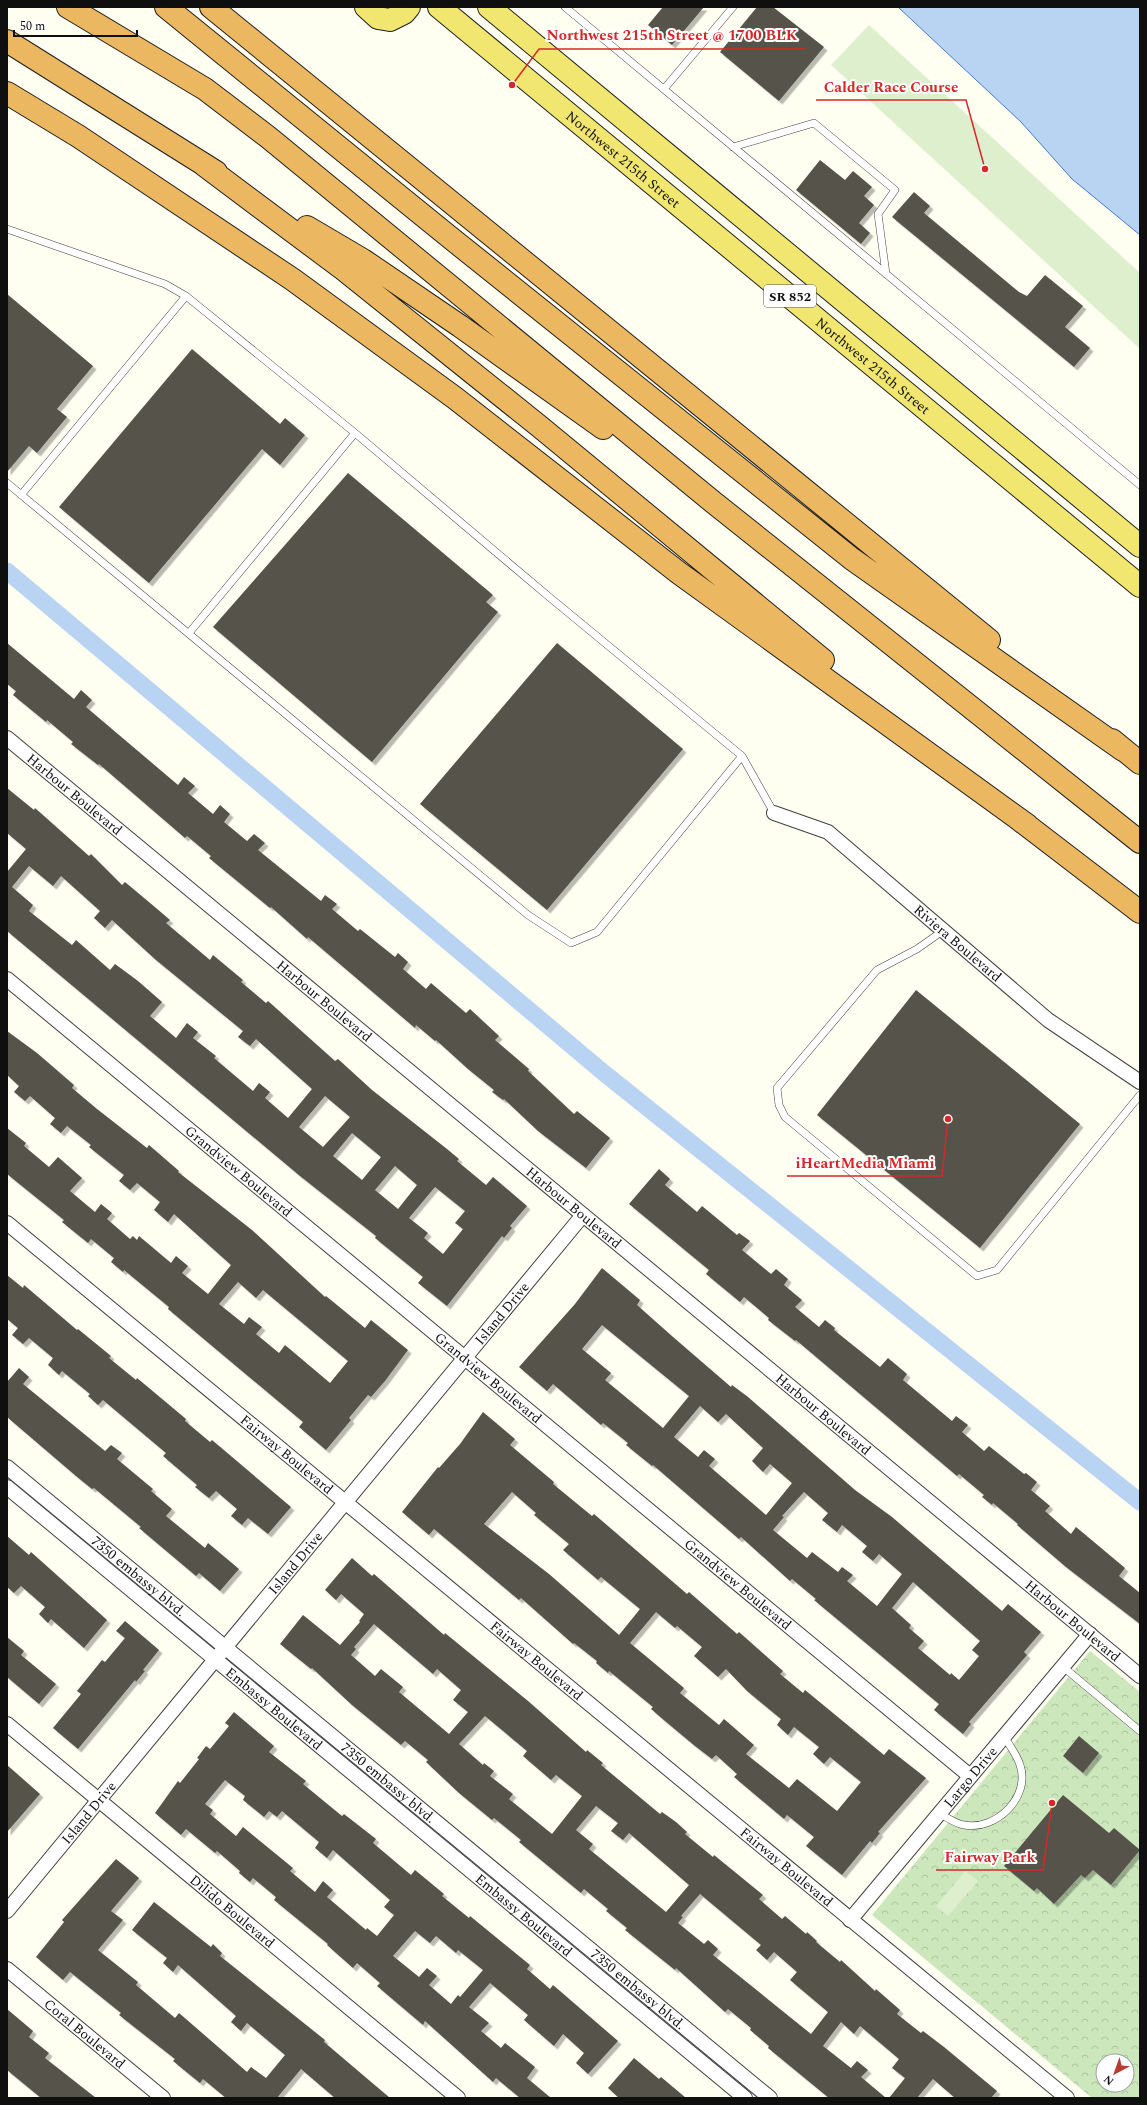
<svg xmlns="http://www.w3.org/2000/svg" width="1147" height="2105" font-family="Spectral,serif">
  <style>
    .park { fill: url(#park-crowns); fill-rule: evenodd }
    .pitch { fill: #deefce }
    .water { fill: #b9d4f3; stroke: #437dc6 }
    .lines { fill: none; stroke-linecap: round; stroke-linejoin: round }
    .canal { stroke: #b9d4f3; stroke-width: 17 }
    .building { fill: #57524c; fill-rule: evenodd; filter: url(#shadow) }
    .lane-casing { stroke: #424242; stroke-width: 8 }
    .street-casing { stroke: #424242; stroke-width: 16 }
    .primary-casing { stroke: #202020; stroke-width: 24 }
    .highway-casing { stroke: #202020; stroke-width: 24 }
    .lane { stroke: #fff; stroke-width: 7 }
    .street { stroke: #fff; stroke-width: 14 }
    .primary { stroke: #f1e66f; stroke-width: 22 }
    .highway { stroke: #ecb761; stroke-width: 22 }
    .labels { text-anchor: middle; stroke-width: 4; stroke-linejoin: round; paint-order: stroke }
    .shield { fill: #fff; stroke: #575757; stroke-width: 1 }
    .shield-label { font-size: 13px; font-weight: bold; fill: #0f0f0f }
    .street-label { font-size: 14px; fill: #0f0f0f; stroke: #fff }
    .leader { fill: none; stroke: #d62828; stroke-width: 1.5 }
    .callout-dot { fill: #d62828; stroke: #fff; stroke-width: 1.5 }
    .callout-label { font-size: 15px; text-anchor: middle; font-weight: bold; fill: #d62828; stroke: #fff; stroke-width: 4; stroke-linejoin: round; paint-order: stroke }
  </style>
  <defs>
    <pattern id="park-crowns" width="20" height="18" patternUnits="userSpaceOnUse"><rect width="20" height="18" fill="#cce7bc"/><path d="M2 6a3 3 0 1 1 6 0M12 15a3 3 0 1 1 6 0" fill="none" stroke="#aec5a0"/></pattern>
    <filter id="shadow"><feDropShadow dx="3.5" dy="3.5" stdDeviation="0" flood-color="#0004"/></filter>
  </defs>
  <rect width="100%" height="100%" fill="#fefef1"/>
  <path class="park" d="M1090,1651L1140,1692V2098H1092L872,1915ZM1103,2061H1127V2085H1103Z"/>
  <path class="pitch" d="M869,25L1140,273V349L831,65Z
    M965,1871L978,1881L948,1916L936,1906Z"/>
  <path class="water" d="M898,7H1140V235L1072,179L1021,122Z"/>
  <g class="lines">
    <path class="canal" d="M7,571L604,1073L1140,1502"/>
  </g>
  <path class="building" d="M663,7H704L672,45L648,25Z
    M757,7H773L824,47L779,101L720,52Z
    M820,160L845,180L853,171L872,187L864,196L874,205L859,223L870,233L861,244L796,190Z
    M914,192L930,206L924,213L1019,292L1027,296L1045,275L1083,306L1065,327L1090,348L1074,367L892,217Z
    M7,294L93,366L57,409L67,417L37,453L29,446L7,472Z
    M192,349L280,424L285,418L305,435L280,465L262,449L149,583L59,507Z
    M348,473L493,595L486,602L498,612L372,762L213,627Z
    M7,643L74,699L81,690L92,700L86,707L178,785L184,777L195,786L188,793L213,814L220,805L230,814L224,822L247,841L254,834L265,843L258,850L321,901L325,895L337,904L332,909L358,931L360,929L395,957L398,953L408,962L403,969L426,989L431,983L466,1013L470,1009L499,1036L495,1040L529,1069L528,1071L574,1114L577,1111L610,1138L586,1168L538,1131L504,1099L503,1100L492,1092L494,1090L468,1069L436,1040L435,1041L416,1025L415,1028L308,937L307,939L271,907L270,908L209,858L211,856L187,836L185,838L99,764L98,765L71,744L73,742L47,720L46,722L13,695L16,691L7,684Z
    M557,643L683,749L547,910L420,804Z
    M7,788L34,810L35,808L89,856L91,854L122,885L125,882L156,908L170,920L166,923L210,960L213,955L243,980L241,982L266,1003L268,1001L335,1061L338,1059L372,1090L447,1149L459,1159L457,1161L486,1185L493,1177L527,1206L510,1226L512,1228L504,1238L502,1236L447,1306L418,1283L423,1277L375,1238L376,1236L300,1176L7,931V872L26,849L7,833ZM29,866L53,886L61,876L100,911L94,918L105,928L112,920L156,960L243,1031L238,1037L250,1046L256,1039L312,1089L288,1118L265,1098L270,1092L259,1083L253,1091L214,1058L216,1056L193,1038L198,1032L187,1023L176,1038L150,1016L162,1002L138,981L115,964L110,970L76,940L72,945L29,911L33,905L12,887ZM325,1096L350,1117L323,1147L299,1127ZM352,1133L381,1157L362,1180L333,1156ZM395,1166L417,1185L398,1209L375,1190ZM435,1187L465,1211L455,1223L463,1229L443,1254L424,1238L428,1233L409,1218Z
    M916,990L1080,1124L980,1248L817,1115Z
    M7,1031L37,1053L74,1085L72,1088L97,1109L147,1148L149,1145L179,1171L178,1172L252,1230L325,1297L326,1296L365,1328L371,1320L408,1350L385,1381L371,1397L368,1395L349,1418L351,1420L326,1450L299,1427L303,1422L168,1309L169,1307L124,1270L123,1272L111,1262L114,1258L91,1239L88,1243L62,1222L64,1220L7,1174V1128L26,1143L24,1146L49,1167L58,1157L82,1178L70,1191L95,1212L101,1204L112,1213L107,1219L130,1239L133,1236L137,1240L139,1236L171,1263L176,1256L188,1266L182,1273L208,1294L231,1265L174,1214L168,1222L154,1210L160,1202L137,1183L130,1190L119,1181L124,1175L89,1147L91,1145L67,1126L61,1133L50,1124L55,1118L30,1096L25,1101L14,1092L19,1086L7,1075ZM238,1282L256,1298L263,1290L348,1361L330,1383L285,1345L279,1353L256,1334L262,1327L249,1317L244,1324L219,1304Z
    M659,1169L670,1179L665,1185L697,1212L702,1206L737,1235L739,1233L750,1241L742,1250L771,1274L776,1269L788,1279L784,1285L802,1300L795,1307L819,1327L825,1320L835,1328L834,1330L880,1367L888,1358L907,1374L903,1380L952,1421L956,1416L968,1425L962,1432L984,1451L989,1446L1024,1474L1026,1473L1037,1482L1031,1490L1050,1506L1045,1511L1071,1534L1076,1527L1125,1568L1119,1576L1140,1593V1624L1066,1567L1017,1525L1018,1524L993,1503L992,1505L982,1497L984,1495L959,1474L957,1476L796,1340L795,1341L768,1320L769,1318L744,1297L740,1302L706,1274L709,1270L629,1204Z
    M602,1268L640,1300L637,1305L673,1337L731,1387L732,1385L748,1397L855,1490L892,1517L1002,1611L1008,1604L1041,1632L1024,1652L1027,1655L969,1722L971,1724L963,1734L934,1710L939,1704L814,1600L816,1599L792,1579L790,1581L741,1537L739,1539L653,1465L652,1466L626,1445L628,1443L603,1423L601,1425L553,1384L547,1391L519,1367L575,1304ZM602,1325L689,1396L663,1428L605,1380L611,1373L582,1349ZM700,1406L718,1422L726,1414L763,1448L752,1461L763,1472L770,1464L792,1483L766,1515L709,1466L715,1459L704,1450L698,1457L674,1437ZM804,1492L828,1513L822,1520L837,1532L842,1525L867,1546L862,1552L873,1561L879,1554L902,1574L877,1606L847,1581L853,1575L842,1567L838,1572L812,1552L807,1558L773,1530L784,1517L782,1516ZM913,1582L980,1641L972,1650L979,1656L959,1680L951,1673L950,1675L918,1648L924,1641L909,1628L911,1625L892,1608Z
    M7,1275L23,1288L24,1285L77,1330L78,1329L111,1356L109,1358L136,1380L137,1378L149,1388L186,1419L185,1421L210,1442L212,1440L291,1507L268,1534L248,1518L242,1525L231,1516L237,1509L216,1491L209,1498L195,1487L197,1485L163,1456L166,1453L103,1400L98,1405L88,1396L90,1394L62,1371L59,1375L48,1365L53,1358L29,1338L23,1344L12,1335L18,1328L7,1319Z
    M19,1368L29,1377L23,1384L105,1451L111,1445L122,1453L117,1459L153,1489L151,1491L172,1509L166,1516L205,1548L208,1543L239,1569L220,1591L199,1573L196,1576L139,1528L141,1527L94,1488L92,1489L76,1476L7,1417V1382Z
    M483,1412L515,1439L510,1445L554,1482L553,1484L592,1516L594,1514L687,1594L689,1592L737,1634L739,1632L783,1671L780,1674L803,1693L805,1690L884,1755L889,1749L926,1778L878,1832L880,1833L872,1843L870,1841L842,1875L806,1846L814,1837L787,1815L784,1819L734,1777L737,1774L716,1755L712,1759L695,1746L665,1721L651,1709L653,1707L609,1671L608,1673L596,1663L597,1661L574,1643L573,1644L521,1598L519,1600L434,1529L429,1535L402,1512L438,1467L439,1468L460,1444ZM512,1492L536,1513L534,1515L569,1544L563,1550L598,1580L601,1577L640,1609L619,1635L549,1574L484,1524ZM656,1612L675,1628L677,1626L702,1647L694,1656L718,1677L726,1669L747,1691L781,1719L777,1725L788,1735L794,1727L819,1747L813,1754L824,1764L830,1757L861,1782L837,1811L797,1779L789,1788L746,1754L754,1745L724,1719L719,1725L680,1693L684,1688L630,1643Z
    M7,1536L29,1555L31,1552L107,1620L84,1648L51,1619L48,1623L39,1614L45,1607L21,1586L14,1593L7,1587Z
    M352,1558L372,1576L374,1574L444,1635L445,1633L528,1701L586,1752L587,1750L603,1763L601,1765L660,1814L662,1812L676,1822L687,1832L685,1834L713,1857L714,1855L763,1895L759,1899L782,1919L785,1916L806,1934L807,1932L817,1941L816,1942L840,1962L841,1960L875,1991L876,1989L900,2010L897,2014L921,2033L923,2031L944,2047L997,2091L991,2098H955L933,2079L917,2098H889L905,2078L892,2068L899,2059L860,2026L854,2034L841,2022L823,2046L851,2068L857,2061L868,2070L861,2077L886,2098H829L768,2048L769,2046L750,2030L751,2028L728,2009L725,2012L676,1968L675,1970L625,1930L627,1928L606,1911L608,1909L584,1889L581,1893L519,1842L521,1840L494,1818L492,1820L459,1793L426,1762L428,1760L405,1741L401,1745L352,1705L312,1668L311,1669L280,1644L303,1615L340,1645L360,1622L359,1621L364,1614L341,1594L336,1600L325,1590ZM374,1624L433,1674L437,1669L461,1690L453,1700L468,1712L449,1734L399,1692L403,1687L381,1669L375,1676L351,1655L356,1649L354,1647ZM485,1716L527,1751L523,1756L551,1780L556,1775L582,1796L552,1834L509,1799L513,1794L490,1776L494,1771L484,1763L483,1765L459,1744ZM596,1806L618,1823L611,1831L623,1840L629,1833L689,1885L666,1912L589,1849L593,1844L576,1830ZM700,1894L761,1945L756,1950L767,1960L774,1952L797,1972L790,1980L828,2012L811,2034L713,1955L718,1949L708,1940L704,1944L678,1923L683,1917L681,1916Z
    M125,1621L159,1650L143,1670L145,1671L136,1682L135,1680L78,1749L53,1728L81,1694L77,1691L102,1660L105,1662L125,1638L116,1631Z
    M7,1637L24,1651L21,1655L56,1684L39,1704L7,1677Z
    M234,1712L274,1746L269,1752L306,1781L303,1784L342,1816L344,1814L376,1839L373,1843L411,1875L415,1870L444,1894L442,1896L469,1918L470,1916L530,1965L527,1969L550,1989L553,1985L618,2041L588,2074L576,2063L584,2053L563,2034L554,2046L524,2020L528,2015L490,1983L469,2007L489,2023L481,2031L501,2048L505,2043L535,2067L527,2078L551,2098H520L496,2078L493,2082L425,2021L423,2025L377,1986L380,1983L357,1963L353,1968L327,1945L328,1944L274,1900L276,1897L253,1878L250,1882L239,1873L240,1871L217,1851L215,1853L186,1829L181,1835L155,1813L178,1781L180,1783L199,1759L197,1758L206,1746L210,1749L229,1726L225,1723ZM225,1780L245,1796L243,1800L264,1817L269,1811L277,1817L282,1811L319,1842L315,1848L327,1858L333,1850L390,1900L384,1907L394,1915L377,1936L367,1928L366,1930L327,1897L333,1890L323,1881L315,1892L290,1871L293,1868L243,1827L236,1836L210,1814L213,1810L205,1804ZM415,1931L430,1943L436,1936L456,1953L458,1950L483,1970L460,1997L458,1995L451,2004L429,1985L437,1976L427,1968L419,1977L393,1956Z
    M1079,1736L1099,1753L1083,1773L1063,1756Z
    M7,1765L40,1794L7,1832Z
    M1063,1795L1109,1833L1114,1828L1140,1850L1111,1885L1093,1870L1085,1878L1081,1875L1054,1904L1037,1888L1034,1891L1004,1866Z
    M116,1859L139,1878L111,1911L123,1920L98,1950L138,1982L136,1985L175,2018L179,2013L247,2072L251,2067L266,2078L285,2055L247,2023L241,2031L231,2022L236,2016L178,1965L173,1972L163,1963L167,1958L132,1930L154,1902L211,1947L213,1944L222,1953L220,1956L325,2040L324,2042L390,2098H335L301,2069L277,2098H226L203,2079L200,2083L184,2070L173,2061L175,2059L119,2015L121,2013L70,1972L63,1980L36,1957L64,1922L62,1920Z
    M7,2009L33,2031L29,2037L49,2053L45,2058L96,2098H41L7,2070Z
    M634,2058L659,2079L661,2077L686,2098H619L608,2088Z"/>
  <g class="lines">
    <defs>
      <path id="lane" d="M565,7L1140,485
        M664,89L733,7
        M733,147L814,123L895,190L878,214L886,274
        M7,229L165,284L186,296L355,433L548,596L742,756L774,813
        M7,483L528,915L571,943L597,932L742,756
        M21,495L186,296
        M189,633L355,433
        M944,930L917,949L877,970L777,1088L779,1105L785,1117L977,1276L997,1270L1140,1095
        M1062,1666L1140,1731
        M939,1813C946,1817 956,1824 964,1825C996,1831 1031,1797 1020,1765C1017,1755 1009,1745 1004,1736"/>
      <g id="street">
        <path id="s1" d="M7,738L1140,1676"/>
        <path id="s2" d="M774,813L828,832L1048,1020L1140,1082"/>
        <path id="s3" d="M7,979L970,1776"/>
        <path id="s4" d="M7,1223L1067,2098"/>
        <path id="s5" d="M7,1467L770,2098"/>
        <path id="s6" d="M7,1487L745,2098"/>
        <path id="s7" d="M7,1724L458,2098"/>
        <path id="s8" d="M7,1911L583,1215"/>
        <path id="s9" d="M850,1920L1090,1634"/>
        <path id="s10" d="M7,1969L163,2098"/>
      </g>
      <g id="primary">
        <path d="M366,7L378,18L390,20L404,13L409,7"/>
        <path id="s11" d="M439,7L1140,586"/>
        <path d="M489,7L1140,546"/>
      </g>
      <path id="highway" d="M68,7L205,89L268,137L713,502L1140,842
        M166,7L452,239L852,559L1123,750
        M211,7L989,640
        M7,41L216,172
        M7,93L78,136L292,279L455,398L679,573L1027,825
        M204,165L343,269L539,426L823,660
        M307,227L363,260L460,326L603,428
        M1112,740L1140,763
        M1016,817L1140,912"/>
    </defs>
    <use href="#lane" class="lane-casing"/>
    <use href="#street" class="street-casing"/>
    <use href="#primary" class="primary-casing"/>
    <use href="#highway" class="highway-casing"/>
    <use href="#lane" class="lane"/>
    <use href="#street" class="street"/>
    <use href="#primary" class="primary"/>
    <use href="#highway" class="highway"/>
  </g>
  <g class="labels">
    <rect class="shield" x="764" y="285" width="52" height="22" rx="3"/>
    <g class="shield-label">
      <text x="790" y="301">SR 852</text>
    </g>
    <g class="street-label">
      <text dy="5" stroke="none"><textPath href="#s11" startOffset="239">Northwest 215th Street</textPath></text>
      <text dy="5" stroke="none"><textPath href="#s11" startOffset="563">Northwest 215th Street</textPath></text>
      <text dy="5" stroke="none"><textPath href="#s1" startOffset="88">Harbour Boulevard</textPath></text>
      <text dy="5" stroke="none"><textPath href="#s2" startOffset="228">Riviera Boulevard</textPath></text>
      <text dy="5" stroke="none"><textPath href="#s1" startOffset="412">Harbour Boulevard</textPath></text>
      <text dy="5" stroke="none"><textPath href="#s3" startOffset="301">Grandview Boulevard</textPath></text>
      <text dy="5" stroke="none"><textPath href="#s1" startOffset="736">Harbour Boulevard</textPath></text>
      <text dy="5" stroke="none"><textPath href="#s8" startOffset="776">Island Drive</textPath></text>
      <text dy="5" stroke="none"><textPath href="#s3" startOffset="625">Grandview Boulevard</textPath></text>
      <text dy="5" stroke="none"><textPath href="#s1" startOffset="1060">Harbour Boulevard</textPath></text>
      <text dy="5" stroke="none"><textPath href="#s4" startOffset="363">Fairway Boulevard</textPath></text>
      <text dy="5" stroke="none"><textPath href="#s8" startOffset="452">Island Drive</textPath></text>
      <text dy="5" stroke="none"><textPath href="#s5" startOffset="171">7350 embassy blvd.</textPath></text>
      <text dy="5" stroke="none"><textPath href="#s3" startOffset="949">Grandview Boulevard</textPath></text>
      <text dy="5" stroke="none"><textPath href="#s1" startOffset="1384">Harbour Boulevard</textPath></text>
      <text dy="5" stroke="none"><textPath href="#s4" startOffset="687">Fairway Boulevard</textPath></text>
      <text dy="5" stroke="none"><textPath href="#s6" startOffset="347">Embassy Boulevard</textPath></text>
      <text dy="5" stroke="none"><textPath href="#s9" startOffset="187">Largo Drive</textPath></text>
      <text dy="5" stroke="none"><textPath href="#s5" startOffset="495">7350 embassy blvd.</textPath></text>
      <text dy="5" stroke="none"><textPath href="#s8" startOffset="128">Island Drive</textPath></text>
      <text dy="5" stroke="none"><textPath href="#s4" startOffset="1011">Fairway Boulevard</textPath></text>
      <text dy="5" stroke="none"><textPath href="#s7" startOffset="293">Dilido Boulevard</textPath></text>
      <text dy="5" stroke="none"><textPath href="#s6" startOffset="671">Embassy Boulevard</textPath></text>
      <text dy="5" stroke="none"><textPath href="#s5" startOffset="819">7350 embassy blvd.</textPath></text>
      <text dy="5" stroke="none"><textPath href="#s10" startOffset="101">Coral Boulevard</textPath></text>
    </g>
  </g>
  <path class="leader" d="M512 85L539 49H806M985 169L966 100H816M948 1119L942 1176H787M1052 1803L1043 1870H936"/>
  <g class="callout-dot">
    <circle cx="512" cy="85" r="4"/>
    <circle cx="985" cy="169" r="4"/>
    <circle cx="948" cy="1119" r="4"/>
    <circle cx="1052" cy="1803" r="4"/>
  </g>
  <g class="callout-label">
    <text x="672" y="40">Northwest 215th Street @ 1700 BLK</text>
    <text x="891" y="92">Calder Race Course</text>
    <text x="865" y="1168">iHeartMedia Miami</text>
    <text x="990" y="1862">Fairway Park</text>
  </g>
  <rect width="1147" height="2105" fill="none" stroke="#0f0f0f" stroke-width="16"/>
  <g transform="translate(1115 2073) rotate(221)"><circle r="19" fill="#ffffff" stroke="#9f9f9f"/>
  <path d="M0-3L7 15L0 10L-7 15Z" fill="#b83d2e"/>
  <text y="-6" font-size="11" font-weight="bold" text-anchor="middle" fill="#0f0f0f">N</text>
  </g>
  <path d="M14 30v6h123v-6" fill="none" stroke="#0f0f0f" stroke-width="2"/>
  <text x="20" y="30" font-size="12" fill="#0f0f0f" stroke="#ffffff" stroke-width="3" paint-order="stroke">50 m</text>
</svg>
